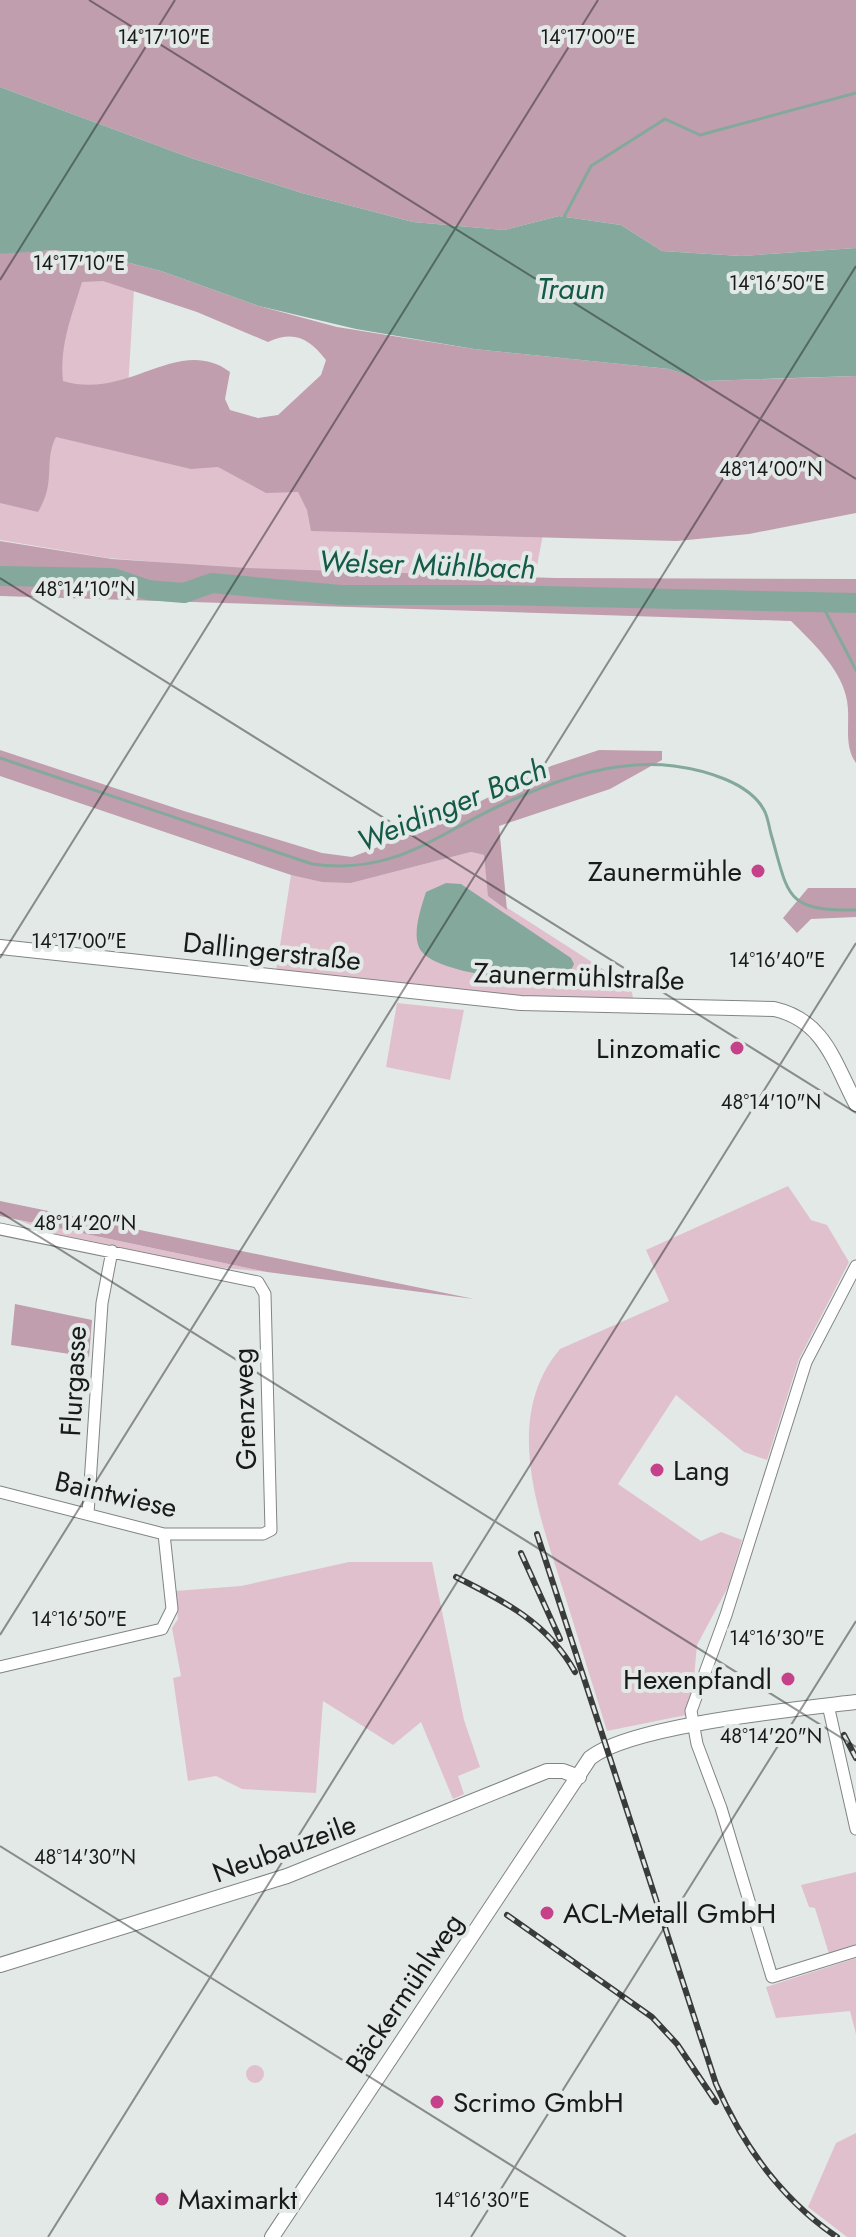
<svg xmlns="http://www.w3.org/2000/svg" width="856" height="2237" font-family="Jost,sans-serif">
  <style>
    .green { fill: #e1c0ce }
    .forest { fill: #c09ead; fill-rule: evenodd }
    .water { fill: #84a99c }
    .lines { fill: none; stroke-linecap: round; stroke-linejoin: round }
    .stream { stroke: #84a99c; stroke-width: 3 }
    .river { stroke: #84a99c; stroke-width: 20 }
    .minor-casing { stroke: #808583; stroke-width: 13 }
    .tertiary-casing { stroke: #808583; stroke-width: 16 }
    .minor { stroke: #fff; stroke-width: 11 }
    .tertiary { stroke: #fff; stroke-width: 14 }
    .rail-casing { stroke: #393c3a; stroke-width: 6 }
    .rail { stroke: #e3e9e7; stroke-width: 3; stroke-dasharray: 9; stroke-linecap: butt }
    .ticks { fill: none; stroke: #191b1a; stroke-width: 2; stroke-opacity: 0.45 }
    .poi-dot { fill: #c5428a; stroke: #e3e9e7; stroke-width: 3 }
    .labels { text-anchor: middle; stroke-width: 8; stroke-linejoin: round; paint-order: stroke }
    .poi-label { font-size: 28px; fill: #191b1a; stroke: #e3e9e7; text-anchor: start }
    .street-label { font-size: 28px; fill: #191b1a; stroke: #e3e9e7 }
    .water-label { font-size: 30px; font-style: italic; fill: #135a48; stroke: #e3e9e7 }
    .ticks-label { font-size: 20px; text-anchor: middle; fill: #191b1a; stroke: #e3e9e7; stroke-width: 8; stroke-linejoin: round; paint-order: stroke }
  </style>
  <rect width="100%" height="100%" fill="#e3e9e7"/>
  <path class="green" d="M0,151L135,274L126,421L552,486L534,582L240,569L108,558L0,540Z
    M471,852L484,855L489,896L631,987L633,998L521,997L276,971L291,875L351,883Z
    M397,1003L464,1010L450,1080L386,1067Z
    M788,1186L811,1220L827,1225L849,1262L799,1359L767,1460L744,1452L676,1395L618,1484L701,1541L721,1532L742,1540L728,1587L697,1645L694,1678L686,1715L607,1731C593,1686 579,1641 565,1596C541,1519 500,1420 560,1349L669,1301L646,1250Z
    M18,1220L267,1272C184,1265 95,1252 18,1220Z
    M349,1562H432L464,1720L480,1767L458,1776L464,1794L453,1799L421,1722L393,1745L323,1701L316,1793L242,1789L216,1776L188,1781L173,1678L181,1676L172,1628L178,1619L175,1591L241,1586Z
    M856,1872V1945L829,1954L815,1908L809,1907L801,1885Z
    M856,1958V2034L850,2011L776,2018L766,1987Z
    M246 2074a9 9 0 1 1 18 0a9 9 0 1 1-18 0Z
    M856,2133V2237H847L808,2207L836,2143Z"/>
  <path class="forest" d="M0,0H856V248L741,256L662,251L621,225L559,216L504,230L413,222L302,193L191,158L0,87Z
    M25,249L106,257L161,271L259,306L337,327L474,349L669,369L706,381L856,376V513L749,534L677,541L311,531L307,510L298,492L266,493L218,467L191,469L56,437C43,462 57,481 38,512L0,503V254ZM103,281L197,312L268,342C294,330 309,338 326,360L321,375L278,415L258,418L230,410L225,399L230,372C178,334 129,401 63,381C59,346 72,315 82,282Z
    M0,541L112,559L247,568L556,578L856,579V763C842,743 852,719 846,696C839,667 812,642 791,621L0,596Z
    M0,750L184,811L322,853L352,857L425,829L551,766L599,750L662,751V760L610,789L499,826L507,910L488,896L484,855L471,852L351,883L322,882L291,875L0,776Z
    M808,888H856V917L811,919L797,933L783,918Z
    M0,1201L474,1299L267,1272L0,1216Z
    M15,1304L92,1320L89,1357L11,1345Z"/>
  <path class="water" d="M0,87L191,158L302,193L413,222L504,230L559,216L621,225L662,251L741,256L856,248V376L705,381L669,369L474,349L356,329L259,306L161,271L106,257L55,250L0,254Z
    M446,883L461,884L571,958L574,964L567,979C538,984 441,975 422,952C410,938 421,908 426,892Z"/>
  <g class="lines">
    <path class="stream" d="M563,219L591,166L665,119L700,135L856,93
      M820,601L856,670
      M0,758L312,864C397,876 438,832 510,801C561,778 617,759 674,766C704,770 749,782 764,810C768,817 769,827 771,834C789,896 784,911 856,910"/>
    <path class="river" d="M0,576L113,578L148,590L184,593L212,583L340,595H500L856,603"/>
    <defs>
      <path id="minor" d="M0,1229L258,1282L265,1294L271,1530L263,1534H164L0,1492
        M856,1266L806,1362L726,1615L691,1711L697,1744L721,1808L772,1977L856,1951
        M88,1514L102,1303L112,1251
        M0,1667L162,1629L172,1609L164,1534
        M828,1705L856,1829"/>
      <path id="tertiary" d="M0,947L521,1003L774,1009C824,1020 834,1062 856,1104
        M0,1965L287,1876L547,1771H563L579,1777
        M272,2237L590,1758C631,1725 798,1709 856,1702"/>
    </defs>
    <use href="#minor" class="minor-casing"/>
    <use href="#tertiary" class="tertiary-casing"/>
    <use href="#minor" class="minor"/>
    <use href="#tertiary" class="tertiary"/>
    <defs>
      <path id="rail" d="M537,1534L716,2084C743,2146 781,2199 837,2237
        M521,1553L560,1639
        M456,1577C504,1601 548,1623 575,1672
        M844,1735L856,1758
        M507,1915L652,2017L677,2044L716,2102"/>
    </defs>
    <use href="#rail" class="rail-casing"/>
    <use href="#rail" class="rail"/>
  </g>
  <path class="ticks" d="M89,0L856,479M0,280L175,0M0,578L856,1113M0,958L598,0M0,1212L856,1747M0,1635L856,266M0,1846L626,2237M48,2237L856,943M471,2237L856,1621"/>
  <g class="poi-dot">
    <circle cx="758" cy="871" r="8"/>
    <circle cx="737" cy="1048" r="8"/>
    <circle cx="657" cy="1470" r="8"/>
    <circle cx="788" cy="1679" r="8"/>
    <circle cx="547" cy="1913" r="8"/>
    <circle cx="437" cy="2102" r="8"/>
    <circle cx="162" cy="2199" r="8"/>
  </g>
  <g class="labels">
    <g class="poi-label">
      <text x="742" y="881" text-anchor="end">Zaunermühle</text>
      <text x="721" y="1058" text-anchor="end">Linzomatic</text>
      <text x="673" y="1480">Lang</text>
      <text x="772" y="1689" text-anchor="end">Hexenpfandl</text>
      <text x="563" y="1923">ACL-Metall GmbH</text>
      <text x="453" y="2112">Scrimo GmbH</text>
      <text x="178" y="2209">Maximarkt</text>
    </g>
    <g class="street-label">
      <text transform="translate(272 951) rotate(6)" y="10">Dallingerstraße</text>
      <text transform="translate(579 976) rotate(2)" y="10">Zaunermühlstraße</text>
      <text transform="translate(73 1381) rotate(-87)" y="10">Flurgasse</text>
      <text transform="translate(244 1409) rotate(-92)" y="10">Grenzweg</text>
      <text transform="translate(116 1494) rotate(13)" y="10">Baintwiese</text>
      <text transform="translate(284 1848) rotate(-20)" y="10">Neubauzeile</text>
      <text transform="translate(404 1993) rotate(-56)" y="10">Bäckermühlweg</text>
    </g>
    <g class="water-label">
      <text x="571" y="299">Traun</text>
      <text transform="translate(427 565) rotate(2)" y="10">Welser Mühlbach</text>
      <text transform="translate(452 805) rotate(-22)" y="10">Weidinger Bach</text>
    </g>
  </g>
  <g class="ticks-label">
    <text x="164" y="44">14°17'10"E</text>
    <text x="588" y="44">14°17'00"E</text>
    <text x="79" y="270">14°17'10"E</text>
    <text x="777" y="290">14°16'50"E</text>
    <text x="771" y="476">48°14'00"N</text>
    <text x="85" y="596">48°14'10"N</text>
    <text x="79" y="948">14°17'00"E</text>
    <text x="777" y="967">14°16'40"E</text>
    <text x="771" y="1109">48°14'10"N</text>
    <text x="85" y="1230">48°14'20"N</text>
    <text x="79" y="1626">14°16'50"E</text>
    <text x="777" y="1645">14°16'30"E</text>
    <text x="771" y="1743">48°14'20"N</text>
    <text x="85" y="1864">48°14'30"N</text>
    <text x="482" y="2207">14°16'30"E</text>
  </g>
</svg>
